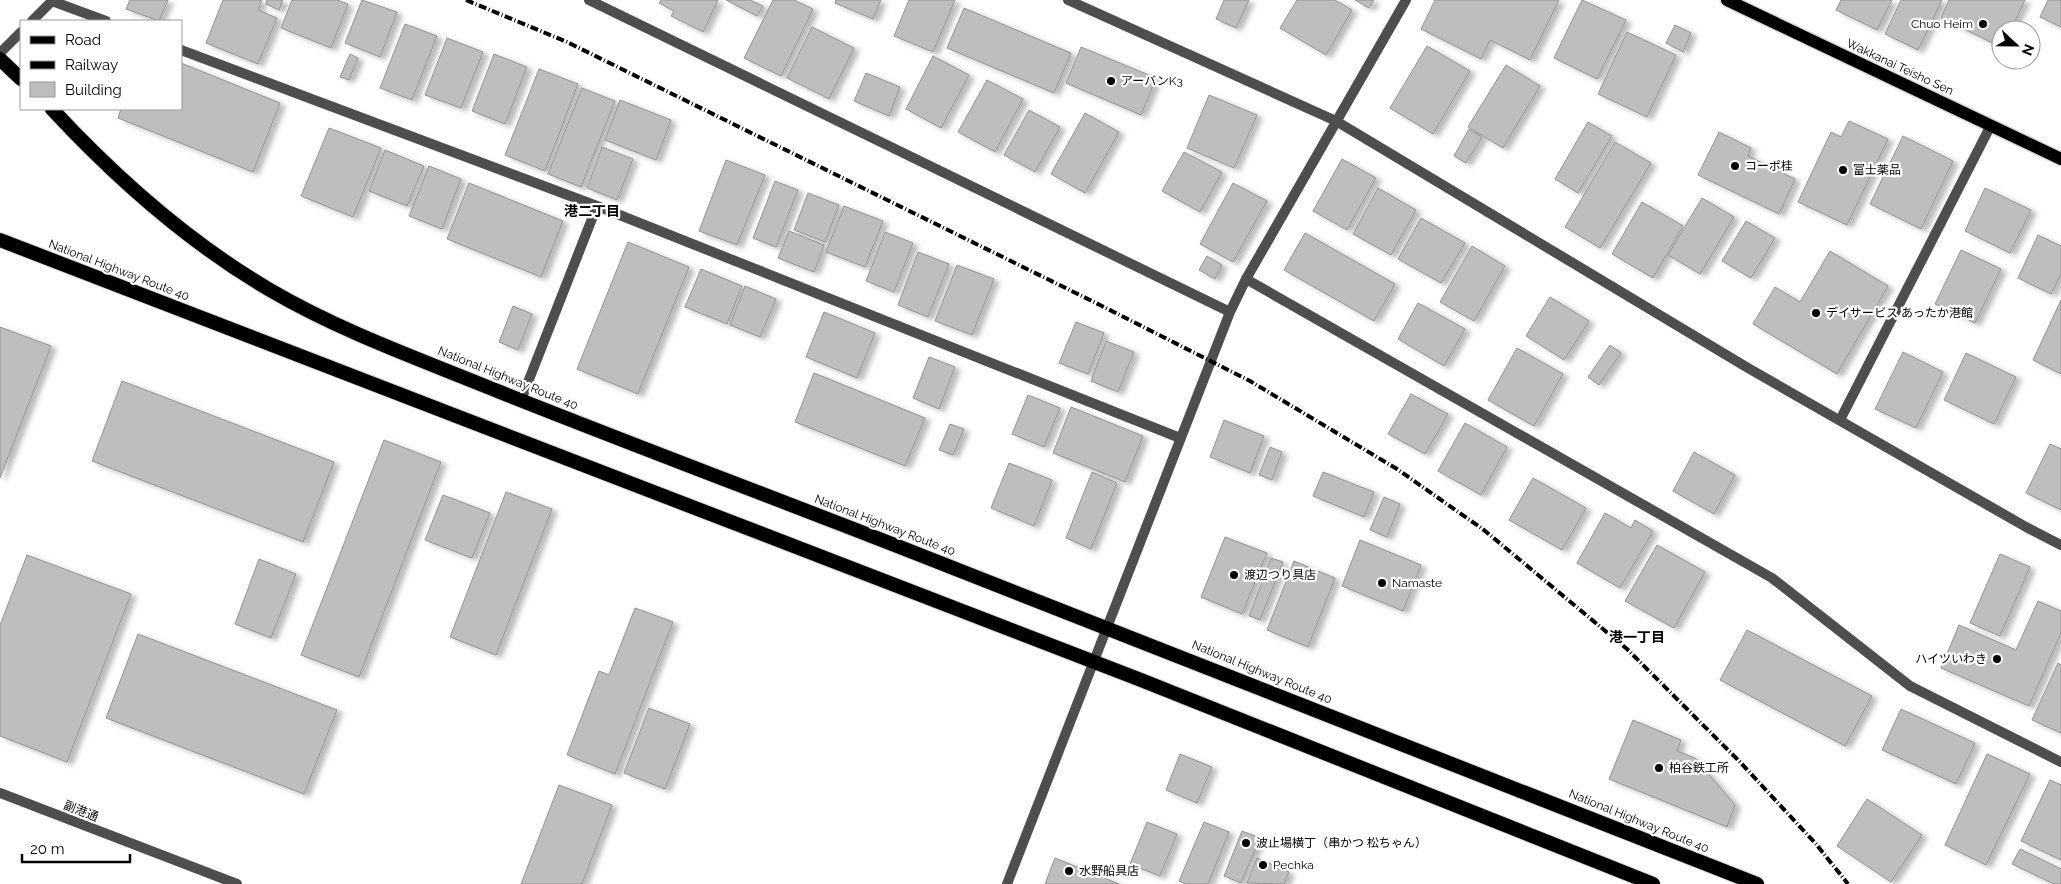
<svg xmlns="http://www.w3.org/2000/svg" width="2061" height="884" font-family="Raleway,'Noto Sans JP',sans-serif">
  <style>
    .building { fill: #bebebe; stroke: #929292; filter: url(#shadow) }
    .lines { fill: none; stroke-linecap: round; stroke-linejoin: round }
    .primary-casing { stroke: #dbdbdb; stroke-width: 15 }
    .trunk-casing { stroke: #dbdbdb; stroke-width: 16 }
    .service { stroke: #4e4e4e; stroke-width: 10 }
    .minor { stroke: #4e4e4e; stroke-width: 10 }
    .tertiary { stroke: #4e4e4e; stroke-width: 10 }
    .primary { stroke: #000; stroke-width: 12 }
    .trunk { stroke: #000; stroke-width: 14 }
    .rail { stroke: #000; stroke-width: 4; stroke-dasharray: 8 2.5 1 2.5; stroke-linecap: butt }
    .poi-dot { fill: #000; stroke: #fff; stroke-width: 2 }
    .labels { text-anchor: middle; stroke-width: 4.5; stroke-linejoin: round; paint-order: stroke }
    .poi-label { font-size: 12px; fill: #000; stroke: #fff; text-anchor: start }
    .street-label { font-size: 12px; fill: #000; stroke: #fff }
    .neighbourhood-label { font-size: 14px; font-weight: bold; fill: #000; stroke: #fff }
  </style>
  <defs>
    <filter id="shadow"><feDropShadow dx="5.5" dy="3" stdDeviation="2.5" flood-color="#0004"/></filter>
  </defs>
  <rect width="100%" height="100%" fill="#fff"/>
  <path class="building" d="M130,0H168L159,21L126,9Z
    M223,0H262L258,10L277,18L258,64L206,43Z
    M267,0H283L279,10L266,4Z
    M292,0H337L348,4L331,48L281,28Z
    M362,0L397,12L380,57L345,43Z
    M661,0H718L703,32L671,16L674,11L659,3Z
    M726,0H750L763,6L757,16Z
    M773,0H794L813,9L781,76L744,58Z
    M836,0H881L873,19L835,3Z
    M909,0H955L933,52L894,36Z
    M1224,0H1249L1236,28L1216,19Z
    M1297,0H1335L1352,10L1326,55L1280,28Z
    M1355,0H1374L1369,8Z
    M1435,0H1559L1530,60L1490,40L1481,59L1421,29Z
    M1582,0L1626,20L1597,79L1554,58Z
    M1841,0H1892L1877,30L1836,10Z
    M1901,0H1942L1918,50L1885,34Z
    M1949,0H2025L2011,30H2001V47L1941,18Z
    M2048,0H2061V27L2040,17Z
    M964,8L1071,53L1054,93L947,48Z
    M405,24L437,36L412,100L380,88Z
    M1675,25L1691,33L1683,52L1666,43Z
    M812,27L854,48L829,99L787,78Z
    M1627,32L1676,55L1647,117L1598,94Z
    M447,38L483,52L461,108L425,95Z
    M1427,46L1470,71L1433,134L1390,108Z
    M1081,47L1156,78L1141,115L1066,83Z
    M350,54L358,58L349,80L340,77Z
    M494,54L527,67L505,124L472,111Z
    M933,56L969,75L941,128L906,109Z
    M181,63L280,103L253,172L118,118L121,109H181Z
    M1506,65L1540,86L1503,148L1468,127Z
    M539,69L578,84L545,171L505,155Z
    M866,73L900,87L889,116L854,101Z
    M987,80L1023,99L995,152L958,132Z
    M582,88L615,101L581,187L548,174Z
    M1209,95L1257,115L1234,168L1187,148Z
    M620,100L671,120L656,160L605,140Z
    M1029,110L1060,127L1035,172L1004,155Z
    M1085,113L1119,132L1085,193L1051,174Z
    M1849,121L1888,139L1847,225L1798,202L1831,132L1841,137Z
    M1588,122L1612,136L1578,193L1555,179Z
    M329,128L381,148L353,217L301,196Z
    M1469,129L1482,137L1466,163L1454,156Z
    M1719,132L1751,148L1748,156L1795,179L1779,214L1698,175Z
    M1903,136L1953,161L1921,229L1870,204Z
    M1615,142L1651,163L1600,248L1565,227Z
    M602,147L633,159L617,200L587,188Z
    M385,150L424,166L407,206L369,191Z
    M1184,152L1222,172L1200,212L1162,191Z
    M1342,159L1376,178L1347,230L1313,211Z
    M726,160L765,175L737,245L699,231Z
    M429,166L461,179L442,229L409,216Z
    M775,181L798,190L776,247L753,238Z
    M469,183L563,221L541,277L447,239Z
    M1233,183L1267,201L1233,262L1200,244Z
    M1378,188L1416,210L1391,255L1353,234Z
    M1985,188L2031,210L2010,253L1965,231Z
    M808,193L839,205L825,242L794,230Z
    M1702,198L1734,217L1700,274L1668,255Z
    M1642,202L1683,226L1653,278L1612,254Z
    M844,206L883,221L865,267L826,252Z
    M1421,218L1465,243L1441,283L1398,259Z
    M1746,221L1775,238L1751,278L1722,261Z
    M789,231L824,245L814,272L778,258Z
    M885,232L913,243L894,292L866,281Z
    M1305,233L1395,284L1374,321L1284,270Z
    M2038,235L2061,246V274L2051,294L2018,278Z
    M628,242L689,267L638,394L577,369Z
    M1472,246L1505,266L1474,321L1440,302Z
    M1961,250L2001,269L1975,323L1935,304Z
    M1830,251L1888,286L1837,374L1753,324L1775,287L1800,302Z
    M918,252L949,264L928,317L898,305Z
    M1207,256L1222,265L1215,279L1199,270Z
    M957,265L994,279L972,335L935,321Z
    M701,269L742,286L727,324L685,307Z
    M745,286L776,299L760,337L730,325Z
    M1550,297L1589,321L1564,360L1526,336Z
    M2061,300V374L2033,360Z
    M1418,303L1465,329L1444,366L1398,339Z
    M513,306L532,314L518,350L499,342Z
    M824,312L875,333L857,378L806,357Z
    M1076,322L1104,333L1088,374L1059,363Z
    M0,327L51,346L0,478Z
    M1106,341L1134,352L1118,392L1091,381Z
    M1610,345L1621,353L1599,385L1588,377Z
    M1517,348L1563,374L1534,426L1488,400Z
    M1903,352L1943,372L1916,428L1875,409Z
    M1966,353L2016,377L1994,424L1944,400Z
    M929,357L955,367L939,409L913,398Z
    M814,373L925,418L905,466L795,422Z
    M122,381L334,462L303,542L92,461Z
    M1411,394L1448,414L1425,454L1388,434Z
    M1028,395L1060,408L1044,447L1012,434Z
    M1071,407L1143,436L1125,482L1053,453Z
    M1224,420L1264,436L1250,473L1210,457Z
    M1465,423L1507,447L1481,495L1438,471Z
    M950,424L964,429L953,455L939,450Z
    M384,440L441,462L359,677L301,655Z
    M2050,444L2061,449V510L2026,493Z
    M1270,447L1282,452L1272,480L1259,475Z
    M1694,452L1735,475L1714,514L1673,491Z
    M1009,463L1052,480L1034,526L991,508Z
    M1092,472L1117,483L1091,549L1066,538Z
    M1323,472L1374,492L1364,517L1313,496Z
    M1533,478L1586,508L1562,550L1509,520Z
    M506,492L552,509L496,655L450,637Z
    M443,495L490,513L472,558L425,540Z
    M1384,497L1400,504L1387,537L1370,530Z
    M1605,513L1631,528L1635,520L1653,531L1620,588L1577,563Z
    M1225,537L1267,553L1242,614L1201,597Z
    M1360,540L1421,565L1403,611L1342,586Z
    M1657,545L1705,572L1674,628L1625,601Z
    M2000,554L2030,567L2000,636L1970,623Z
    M27,555L131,594L67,762L0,736V625Z
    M1271,558L1283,562L1260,620L1249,616Z
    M259,559L296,574L271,638L235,624Z
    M1294,561L1335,578L1308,647L1267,630Z
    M2038,601L2061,611V633L2029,706L1941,668L1959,625L2016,650Z
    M635,608L673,622L615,774L567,755L599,671L609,675Z
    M1747,630L1872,696L1845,746L1720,680Z
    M138,634L337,710L304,794L106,718Z
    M2058,663L2061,665V733L2032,720Z
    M649,708L690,724L665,789L624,773Z
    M1901,709L1975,743L1956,784L1882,750Z
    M1633,720L1681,740L1677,751L1695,758L1735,805L1727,827L1609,779Z
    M1180,754L1212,767L1197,803L1166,790Z
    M1987,754L2030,774L1986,865L1945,845Z
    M2050,780L2061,785V860L2021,841Z
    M559,785L612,805L582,884H521Z
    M1867,799L1922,835L1891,882L1837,846Z
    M1147,822L1177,834L1160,876L1130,864Z
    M1204,822L1229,832L1208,884H1186L1179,881Z
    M1242,831L1260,838L1241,883L1224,876Z
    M2020,849L2061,869V884H2054L2012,864Z
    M1055,858L1119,884H1045Z
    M1257,858L1289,872L1284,884L1247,883Z"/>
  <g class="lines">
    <defs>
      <path id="primary" d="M1727,0L2061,159"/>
      <path id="trunk" d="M0,59L21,79
        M52,109C116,178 188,242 270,290C340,331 419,359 495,390C633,445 772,497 910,551C1193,660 1475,772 1757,884
        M0,240L1141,680L1653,884"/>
    </defs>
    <use href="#primary" class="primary-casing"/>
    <use href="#trunk" class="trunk-casing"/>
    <path class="service" d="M1246,279L1772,578L1910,686L2061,762
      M1840,420L1991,125"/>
    <path class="minor" d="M589,0L1230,312
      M32,21L52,1L106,21
      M181,50L597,206L1180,438
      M0,53L21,32
      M521,400L597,206
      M1007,884L1230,312L1246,279L1406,0"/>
    <path class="tertiary" d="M1068,0L1336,121L1748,368L2026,527L2061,545
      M0,793L237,884"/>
    <use href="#primary" class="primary"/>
    <use href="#trunk" class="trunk"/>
    <path class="rail" d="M466,0L567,42L1100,305L1250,381L1397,469L1484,530L1627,649L1740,762L1816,844L1848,884"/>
  </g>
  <g class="poi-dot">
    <circle cx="1983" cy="24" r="5"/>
    <circle cx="1111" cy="81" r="5"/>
    <circle cx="1735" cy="166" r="5"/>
    <circle cx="1843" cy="170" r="5"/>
    <circle cx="1816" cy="313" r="5"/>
    <circle cx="1234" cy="575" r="5"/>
    <circle cx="1382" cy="583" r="5"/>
    <circle cx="1997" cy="659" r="5"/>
    <circle cx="1659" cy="768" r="5"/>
    <circle cx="1246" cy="843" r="5"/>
    <circle cx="1263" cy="865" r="5"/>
    <circle cx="1069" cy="871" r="5"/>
  </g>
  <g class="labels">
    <g class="poi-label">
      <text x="1973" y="28" text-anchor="end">Chuo Heim</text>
      <text x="1121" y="85">アーバンK3</text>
      <text x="1745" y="170">コーポ桂</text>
      <text x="1853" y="174">富士薬品</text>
      <text x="1826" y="317">デイサービス あったか港館</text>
      <text x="1244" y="579">渡辺つり具店</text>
      <text x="1392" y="587">Namaste</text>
      <text x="1987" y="663" text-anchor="end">ハイツいわき</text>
      <text x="1669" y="772">柏谷鉄工所</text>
      <text x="1256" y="847">波止場横丁（串かつ 松ちゃん）</text>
      <text x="1273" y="869">Pechka</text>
      <text x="1079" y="875">水野船具店</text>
    </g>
    <g class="street-label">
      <text transform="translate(1900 67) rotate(25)" y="4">Wakkanai Teisho Sen</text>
      <text transform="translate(119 270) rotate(21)" y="4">National Highway Route 40</text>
      <text transform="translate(508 378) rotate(22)" y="4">National Highway Route 40</text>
      <text transform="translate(885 525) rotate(21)" y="4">National Highway Route 40</text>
      <text transform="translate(1262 672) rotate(22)" y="4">National Highway Route 40</text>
      <text transform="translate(81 811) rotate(21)" y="4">副港通</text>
      <text transform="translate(1639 821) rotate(22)" y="4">National Highway Route 40</text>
    </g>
    <g class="neighbourhood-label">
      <text x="592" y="216">港二丁目</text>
      <text x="1637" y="642">港一丁目</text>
    </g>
  </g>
  <rect x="20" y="20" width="162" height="90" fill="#ffffff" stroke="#999999"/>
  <rect x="30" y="36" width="25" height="8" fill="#000000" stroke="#999999"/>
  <text x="65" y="45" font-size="15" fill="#000000">Road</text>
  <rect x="30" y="61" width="25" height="8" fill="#000000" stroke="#999999"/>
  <text x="65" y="70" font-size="15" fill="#000000">Railway</text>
  <rect x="30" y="82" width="25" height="15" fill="#bebebe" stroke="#999999"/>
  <text x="65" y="95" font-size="15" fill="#000000">Building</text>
  <g transform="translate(2016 45) rotate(112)"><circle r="24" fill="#ffffff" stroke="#999999"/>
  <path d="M0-4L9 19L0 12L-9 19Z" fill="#000000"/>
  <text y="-8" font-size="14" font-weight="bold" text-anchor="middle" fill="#000000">N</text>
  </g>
  <path d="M22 854v8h108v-8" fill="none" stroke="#000000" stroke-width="2.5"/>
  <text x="30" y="854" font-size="15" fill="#000000" stroke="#ffffff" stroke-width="4" paint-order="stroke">20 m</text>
</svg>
